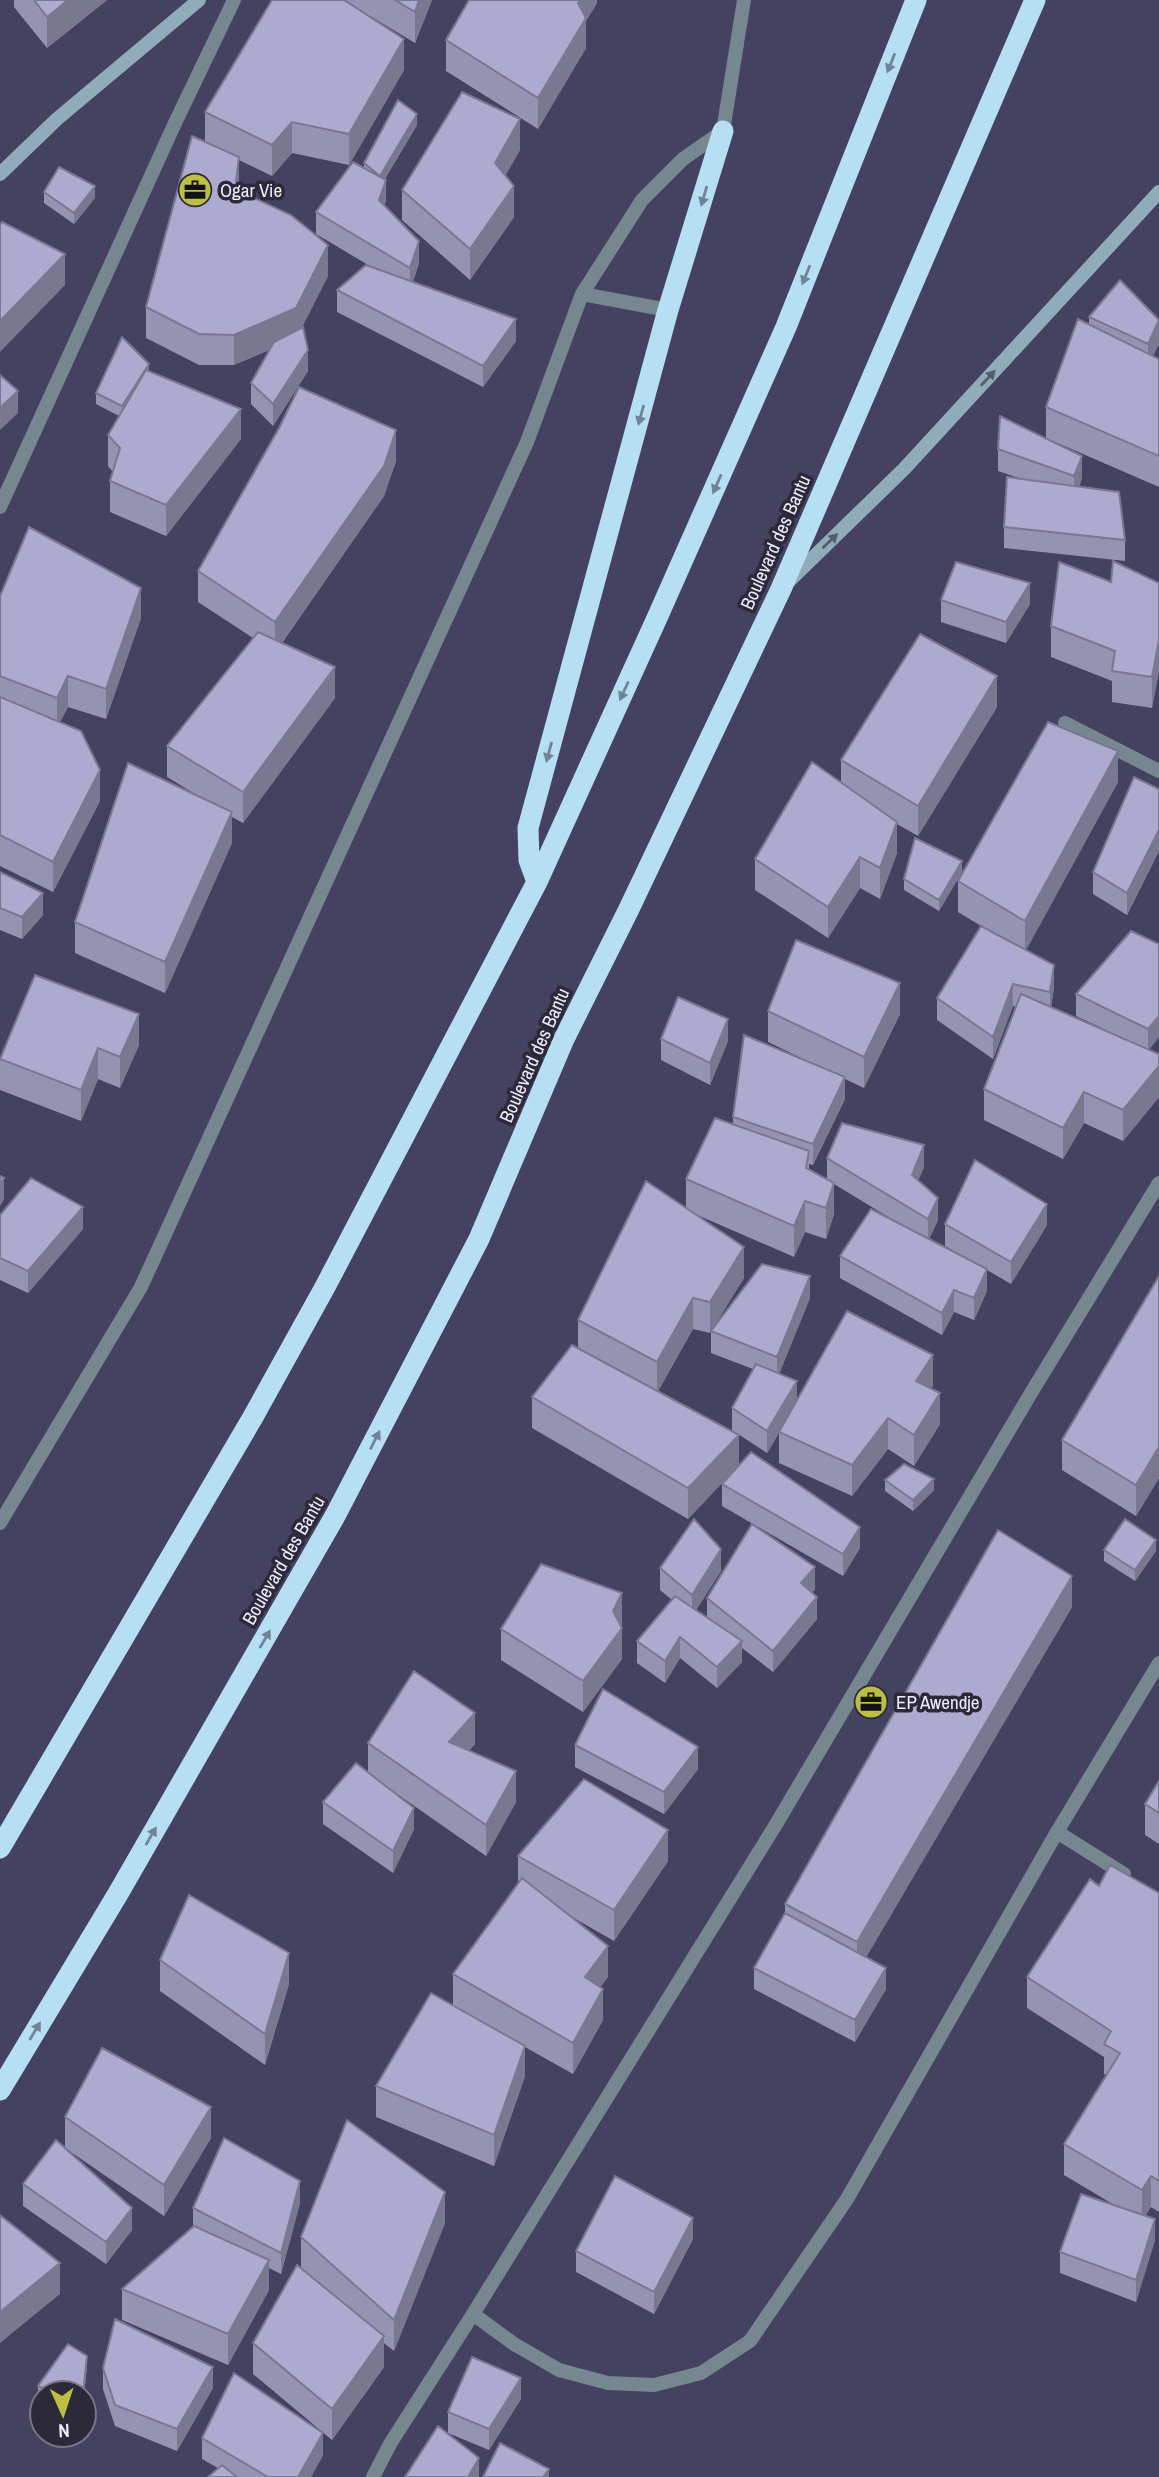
<svg xmlns="http://www.w3.org/2000/svg" width="1159" height="2477" font-family="'Archivo Narrow',sans-serif">
  <style>
    .lines { fill: none; stroke-linecap: round; stroke-linejoin: round }
    .street { stroke: #768790; stroke-width: 14 }
    .secondary { stroke: #90abb9; stroke-width: 14 }
    .highway { stroke: #b6dff4; stroke-width: 21 }
    .wall { fill: #9692b2 }
    .shaded-wall { fill: #7a7791 }
    .building { fill: #aeaacf; stroke: #7a7791; stroke-width: 2 }
    .oneway { fill: #718496 }
    .oneway2 { fill: #545e6c }
    .labels { text-anchor: middle; stroke-width: 7; stroke-linejoin: round; paint-order: stroke }
    .poi-label { font-size: 19px; fill: #edebfe; stroke: #2c2a38; text-anchor: start }
    .street-label { font-size: 19px; fill: #edebfe; stroke: #2c2a38 }
  </style>
  <rect width="100%" height="100%" fill="#454160"/>
  <g class="lines">
    <path class="street" d="M582,294L668,310
      M0,507L175,123L234,0
      M1065,723L1159,771
      M0,1523L141,1287L527,442L582,294L642,200L683,159L723,131L744,0
      M1057,1832L1124,1874
      M473,2314L514,2344L559,2370L608,2383L654,2385L701,2373L750,2341L847,2199L1057,1832L1159,1663
      M373,2477L390,2444L473,2314L775,1826L1031,1393L1159,1183"/>
    <path class="secondary" d="M0,174L57,119L199,0
      M789,581L904,469L1159,192"/>
    <path class="highway" d="M537,882L529,860L528,828L668,310L723,131
      M0,1848L253,1417L325,1287L537,882L657,618L786,327L916,0
      M0,2090L119,1892L335,1516L479,1239L564,1039L628,911L781,589L1035,0"/>
  </g>
  <path class="wall" d="M14,0H107L47,48L14,7Z
    M272,0H432L415,43L350,4L404,70L349,165L292,153L272,176L239,160V188L241,192L328,276L302,327L308,371L273,426L251,404V383L269,350L234,365H199L146,338V307L205,142V112Z
    M597,0V3L586,21V48L538,129L446,71V40Z
    M417,125L385,179L386,201L384,206L419,263L413,282L516,341L483,387L337,312V290L375,269L316,234V212L364,168V163Z
    M520,150L505,176L514,217L470,280L402,220V190Z
    M44,192L95,198L74,224L44,203Z
    M1089,317L1159,320V344L1153,356L1159,359V487L1046,438V407L1089,325Z
    M149,372L241,439L166,536L110,512V481L113,472L108,466V435L119,416L96,404V393Z
    M998,449L1082,478L1079,487L1125,540V561L1004,548V527L1022,479L998,471Z
    M396,461L384,496L282,643L335,698L243,823L232,817V843L165,993L75,953V922L200,797L167,777V746L253,638L198,602V571Z
    M1111,582L1159,583V671L1152,708L1112,702V681L1051,657V626Z
    M0,596L141,618L106,719L68,707L60,722L100,801L53,892L0,866Z
    M941,600L1030,604L1006,643L941,622Z
    M997,707L918,836L897,824V853L880,899L860,888L828,938L755,890V859L841,782V760Z
    M1118,782L1026,950L1054,987L1051,1007L1110,1032L1076,1016V994L1159,944V1037L1149,1049L1159,1054V1097L1123,1141L1084,1123L1063,1159L984,1120V1089L1016,1007L1013,1006L993,1059L937,1020V998L981,926L958,912V881Z
    M1159,789V851L1127,915L1093,894V872Z
    M0,872L43,915L22,939L0,930Z
    M962,872L939,911L904,890V879Z
    M768,1011L900,1014L864,1088L845,1079V1099L813,1165L809,1164V1169L827,1179V1158L924,1167L918,1180L938,1220L929,1239L970,1260L945,1246V1224L1047,1225L1011,1284L987,1270V1291L974,1320L954,1312L942,1335L840,1278V1256L895,1221L834,1184V1214L826,1239L805,1232L794,1257L695,1214L744,1278L711,1331L810,1298L779,1374L797,1400L933,1386L931,1388L940,1424L914,1466L888,1449L852,1496L779,1463V1433L767,1453L732,1430V1408L753,1369L711,1353V1331L710,1333L693,1329L658,1391L739,1465L688,1519L532,1428V1397L578,1349V1320L686,1208V1179L733,1124V1117L820,1067L768,1042Z
    M661,1039L728,1041L710,1085L661,1060Z
    M139,1045L120,1088L98,1079L81,1121L0,1090V1058Z
    M0,1215L83,1229L28,1293L0,1280Z
    M1159,1276V1478L1136,1516L1062,1470V1440Z
    M885,1480L934,1490L913,1511L885,1491Z
    M722,1484L860,1548L843,1576L722,1506Z
    M1104,1550L1156,1551L1135,1581L1104,1561Z
    M660,1568L721,1571L696,1610L707,1617V1598L815,1589L812,1593L817,1619L773,1672L742,1648V1662L717,1688L680,1658L665,1683L637,1663V1641L672,1600L660,1590Z
    M1072,1607L866,1957L886,1989L855,2042L754,1989V1968L785,1913V1904Z
    M622,1624L621,1626L622,1659L583,1712L501,1660V1629Z
    M368,1743L475,1744L469,1751L516,1802L486,1856L390,1789L414,1829L393,1873L323,1824V1802L368,1773Z
    M575,1745L698,1769L664,1814L575,1767Z
    M1159,1781V1844L1145,1835V1804Z
    M518,1856L668,1861L614,1941L572,1917L608,1977L600,1987L603,2020L573,2074L525,2047V2076L494,2166L376,2117V2086L453,2005V1974L518,1883Z
    M1099,1886L1159,1893V2212L1151,2207L1145,2216L1155,2240L1136,2302L1060,2273V2252L1116,2206L1064,2175V2144L1106,2075L1104,2074V2057L1027,2008V1977Z
    M160,1960L289,1984L265,2065L160,1991Z
    M65,2117L211,2138L164,2216L65,2148L132,2230L106,2264L23,2206V2184L65,2148Z
    M300,2203L281,2274L269,2268V2290L228,2365L122,2320V2289L193,2227V2208Z
    M445,2223L394,2351L384,2343V2367L332,2440L253,2374V2343L301,2268V2237Z
    M693,2239L654,2314L576,2272V2251Z
    M87,2367L84,2394V2393H42V2400L38,2398V2386Z
    M103,2368L213,2388L177,2451L115,2426L103,2389Z
    M521,2399L489,2450L448,2433V2412Z
    M202,2438L323,2455L311,2477H208L218,2468L202,2459Z"/>
  <path class="shaded-wall" d="M68,0H107L47,48V17Z
    M419,0H432L415,43V12Z
    M580,0H597V3L586,21V48L538,129V98Z
    M404,39V70L349,165V134Z
    M417,114V125L380,187V176Z
    M520,119V150L495,194V163Z
    M292,122V153L272,176V145Z
    M239,157V188L236,181Z
    M386,180V201L379,222V200Z
    M95,186V198L74,224V213Z
    M514,186V217L470,280V249Z
    M419,241V263L410,290V268Z
    M328,245V276L296,339L234,365V335Z
    M65,254V285L0,352V321Z
    M516,319V341L483,387V366Z
    M1159,322V344L1148,366V344Z
    M308,350V371L273,426V404Z
    M149,364V375L122,417V406Z
    M18,391V413L0,430V408Z
    M241,409V439L166,536V505Z
    M396,430V461L384,496L275,652V622Z
    M1082,456V478L1074,497V476Z
    M1030,583V604L1006,643V622Z
    M141,588V618L106,719V689Z
    M1159,640V671L1152,708V677Z
    M335,667V698L243,823V792Z
    M68,676V707L57,728V698Z
    M997,676V707L918,836V806Z
    M1118,751V782L1025,952V921Z
    M100,770V801L53,892V862Z
    M232,812V843L165,993V962Z
    M897,822V853L880,899V868Z
    M1159,830V851L1127,915V893Z
    M860,857V888L828,938V907Z
    M962,861V872L939,911V900Z
    M43,893V915L22,939V917Z
    M1054,965V987L1050,1014V992Z
    M900,983V1014L864,1088V1057Z
    M1013,984V1006L993,1059V1037Z
    M139,1014V1045L120,1088V1057Z
    M1159,1016V1037L1148,1051V1029Z
    M728,1019V1041L710,1085V1063Z
    M98,1048V1079L81,1121V1090Z
    M1159,1066V1097L1123,1141V1110Z
    M845,1077V1099L813,1165V1144Z
    M1084,1092V1123L1063,1159V1128Z
    M924,1145V1167L912,1196V1175Z
    M4,1178V1200L0,1206V1184Z
    M834,1183V1214L826,1239V1208Z
    M938,1198V1220L928,1241V1219Z
    M805,1201V1232L794,1257V1226Z
    M1047,1204V1225L1011,1284V1262Z
    M83,1207V1229L28,1293V1271Z
    M744,1247V1278L710,1333V1302Z
    M987,1269V1291L974,1320V1298Z
    M810,1276V1298L777,1379V1357Z
    M954,1290V1312L942,1335V1313Z
    M693,1298V1329L657,1393V1362Z
    M933,1355V1386L916,1411V1381Z
    M797,1381V1403L767,1453V1431Z
    M940,1393V1424L914,1466V1435Z
    M888,1418V1449L852,1496V1465Z
    M739,1435V1465L688,1519V1488Z
    M1159,1447V1478L1136,1516V1485Z
    M934,1479V1490L913,1511V1500Z
    M860,1527V1548L843,1576V1554Z
    M1156,1540V1551L1135,1581V1570Z
    M721,1549V1571L692,1617V1595Z
    M815,1567V1589L801,1605V1583Z
    M1072,1576V1607L857,1973V1942Z
    M622,1593V1624L617,1635L622,1628V1659L583,1712V1681L613,1611Z
    M817,1597V1619L773,1672V1651Z
    M680,1637V1658L665,1683V1661Z
    M742,1641V1662L717,1688V1667Z
    M475,1713V1744L449,1773V1742Z
    M698,1747V1769L664,1814V1792Z
    M516,1771V1802L486,1856V1825Z
    M414,1808V1829L393,1873V1851Z
    M668,1830V1861L614,1941V1910Z
    M608,1946V1977L585,2008V1977Z
    M289,1953V1984L265,2065V2034Z
    M886,1968V1989L855,2042V2020Z
    M603,1989V2020L573,2074V2043Z
    M525,2046V2076L494,2166V2135Z
    M211,2107V2138L164,2216V2185Z
    M1151,2176V2207L1142,2221V2190Z
    M300,2181V2203L281,2274V2253Z
    M445,2192V2223L394,2351V2320Z
    M132,2208V2230L106,2264V2242Z
    M693,2218V2239L654,2314V2292Z
    M1155,2219V2240L1136,2302V2280Z
    M269,2260V2290L228,2365V2334Z
    M60,2263V2294L0,2343V2312Z
    M384,2336V2367L332,2440V2409Z
    M87,2356V2367L84,2394L83,2393Z
    M213,2367V2388L177,2451V2429Z
    M521,2378V2399L489,2450V2429Z
    M323,2433V2455L311,2477H298Z
    M479,2458V2477H468Z
    M549,2469V2477H543Z"/>
  <path class="building" d="M34,0H68L47,17Z
    M272,0H344L404,39L349,134L292,122L272,145L205,112Z
    M395,0H419L415,12Z
    M469,0H580L578,3L586,18L538,98L446,40Z
    M462,92L520,119L495,163L514,186L470,249L402,190Z
    M398,100L417,114L380,176L364,163Z
    M192,136L239,157L236,181L241,192L291,215L328,245L296,308L234,335L199,334L146,307Z
    M353,162L386,180L379,200L419,241L410,268L316,212Z
    M59,167L95,186L74,213L44,192Z
    M2,222L65,254L0,321V225Z
    M366,265L516,319L483,366L337,290Z
    M1120,280L1159,320L1148,344L1089,317Z
    M1078,319L1159,359V456L1046,407Z
    M303,327L308,350L273,404L251,383L274,342Z
    M122,337L149,364L122,406L96,393Z
    M146,370L241,409L166,505L110,481L120,448L108,435Z
    M0,375L18,391L0,408Z
    M299,387L396,430L384,466L275,622L198,571L279,428Z
    M1000,416L1082,456L1074,476L998,449Z
    M1007,477L1119,492L1125,540L1004,527Z
    M29,527L141,588L106,689L68,676L57,698L0,676V596Z
    M1113,561L1159,583V640L1152,677L1112,671L1115,651L1051,626L1059,562L1111,582Z
    M956,562L1030,583L1006,622L941,600Z
    M258,632L335,667L243,792L167,746Z
    M920,634L997,676L918,806L841,760Z
    M0,697L81,731L100,770L53,862L0,835Z
    M1048,722L1118,751L1025,921L958,881Z
    M812,762L897,822L880,868L860,857L828,907L755,859Z
    M128,763L232,812L165,962L75,922Z
    M1134,777L1159,789V830L1127,893L1093,872Z
    M915,838L962,861L939,900L904,879Z
    M0,872L43,893L22,917L0,908Z
    M981,926L1054,965L1050,992L1013,984L993,1037L937,998Z
    M1131,931L1159,944V1016L1148,1029L1076,994Z
    M796,940L900,983L864,1057L768,1011Z
    M35,975L139,1014L120,1057L98,1048L81,1090L0,1059Z
    M1021,994L1159,1054V1066L1123,1110L1084,1092L1063,1128L984,1089Z
    M678,997L728,1019L710,1063L661,1039Z
    M744,1035L845,1077L813,1144L733,1117Z
    M715,1118L809,1151L806,1168L834,1183L826,1208L805,1201L794,1226L686,1179Z
    M842,1123L924,1145L912,1175L938,1198L928,1219L827,1158Z
    M975,1160L1047,1204L1011,1262L945,1224Z
    M0,1176L4,1178L0,1184Z
    M31,1178L83,1207L28,1271L0,1258V1215Z
    M646,1181L744,1247L710,1302L693,1298L657,1362L578,1320Z
    M871,1209L987,1269L974,1298L954,1290L942,1313L840,1256Z
    M762,1264L810,1276L777,1357L711,1331Z
    M1159,1276V1447L1136,1485L1062,1440Z
    M847,1311L933,1355L916,1381L940,1393L914,1435L888,1418L852,1465L779,1432Z
    M572,1345L739,1435L688,1488L532,1397Z
    M756,1364L797,1381L767,1431L732,1408Z
    M751,1452L860,1527L843,1554L722,1484Z
    M904,1464L934,1479L913,1500L885,1480Z
    M694,1519L721,1549L692,1595L660,1568Z
    M1125,1519L1156,1540L1135,1570L1104,1550Z
    M752,1524L815,1567L801,1583L817,1597L773,1651L707,1598Z
    M998,1530L1072,1576L857,1942L785,1904Z
    M541,1564L622,1593L613,1611L622,1628L583,1681L501,1629Z
    M675,1596L742,1641L717,1667L680,1637L665,1661L637,1641Z
    M414,1671L475,1713L449,1742L516,1771L486,1825L368,1743Z
    M603,1689L698,1747L664,1792L575,1745Z
    M356,1763L414,1808L393,1851L323,1802Z
    M584,1779L668,1830L614,1910L518,1856Z
    M1159,1781V1813L1145,1804Z
    M1110,1865L1159,1893V2181L1151,2176L1142,2190L1064,2144L1120,2053L1104,2044L1111,2031L1027,1977L1090,1879L1099,1886Z
    M522,1878L608,1946L585,1977L603,1989L573,2043L453,1974Z
    M189,1895L289,1953L265,2034L160,1960Z
    M785,1913L886,1968L855,2020L754,1968Z
    M431,1993L525,2046L494,2135L376,2086Z
    M102,2048L211,2107L164,2185L65,2117Z
    M347,2120L445,2192L394,2320L301,2237Z
    M224,2138L300,2181L281,2253L193,2208Z
    M56,2140L132,2208L106,2242L23,2184Z
    M615,2176L693,2218L654,2292L576,2251Z
    M1081,2194L1155,2219L1136,2280L1060,2252Z
    M0,2215L60,2263L0,2312Z
    M194,2226L269,2260L228,2334L122,2289Z
    M297,2265L384,2336L332,2409L253,2343Z
    M115,2319L213,2367L177,2429L115,2405L103,2368Z
    M68,2344L87,2356L83,2393H52L38,2386Z
    M472,2357L521,2378L489,2429L448,2412Z
    M234,2373L323,2433L298,2477H268L202,2438Z
    M438,2426L479,2458L468,2477H405Z
    M500,2443L549,2469L543,2477H483Z
    M222,2465L237,2477H208Z"/>
  <defs><path id="oneway-solid" d="M-6-.8H1V-3.2L6.5 0L1 3.2V.8H-6Z" transform="scale(1.75)"/></defs>
  <g class="oneway">
    <use href="#oneway-solid" transform="translate(891 63) rotate(112)"/>
    <use href="#oneway-solid" transform="translate(704 196) rotate(106)"/>
    <use href="#oneway-solid" transform="translate(806 275) rotate(112)"/>
    <use href="#oneway-solid" transform="translate(641 415) rotate(105)"/>
    <use href="#oneway-solid" transform="translate(717 484) rotate(114)"/>
    <use href="#oneway-solid" transform="translate(624 691) rotate(115)"/>
    <use href="#oneway-solid" transform="translate(549 752) rotate(105)"/>
    <use href="#oneway-solid" transform="translate(375 1440) rotate(-63)"/>
    <use href="#oneway-solid" transform="translate(265 1639) rotate(-60)"/>
    <use href="#oneway-solid" transform="translate(151 1836) rotate(-60)"/>
    <use href="#oneway-solid" transform="translate(35 2031) rotate(-59)"/>
  </g>
  <g class="oneway2">
    <use href="#oneway-solid" transform="translate(988 378) rotate(-47)"/>
    <use href="#oneway-solid" transform="translate(830 541) rotate(-44)"/>
  </g>
  <defs>
    <symbol id="office-disc" viewBox="-11 -11 22 22"><circle r="9.5" fill="#bdbf43" stroke="#2c2a38"/><path d="M-6-3h4V-5.5h4V-3h4V5H-6ZM-1-4.5V-3h2v-1.5ZM-6 0V1H6V0Z" fill="#111"/></symbol>
  </defs>
  <g fill-rule="evenodd">
    <use href="#office-disc" x="176" y="171" width="38" height="38"/>
    <use href="#office-disc" x="852" y="1683" width="38" height="38"/>
  </g>
  <g class="labels">
    <g class="poi-label">
      <text x="220" y="197">Ogar Vie</text>
      <text x="896" y="1709">EP Awendje</text>
    </g>
    <g class="street-label">
      <text transform="translate(775 542) rotate(-66)" y="7">Boulevard des Bantu</text>
      <text transform="translate(534 1055) rotate(-66)" y="7">Boulevard des Bantu</text>
      <text transform="translate(283 1560) rotate(-60)" y="7">Boulevard des Bantu</text>
    </g>
  </g>
  <g transform="translate(63 2414) rotate(177)"><circle r="33" fill="#2c2a38" stroke="#797787" stroke-width="2"/>
  <path d="M0-5L12 26L0 18L-12 26Z" fill="#bdbf43"/>
  <text y="-10" font-size="19" font-weight="bold" text-anchor="middle" fill="#edebfe">N</text>
  </g>
</svg>
